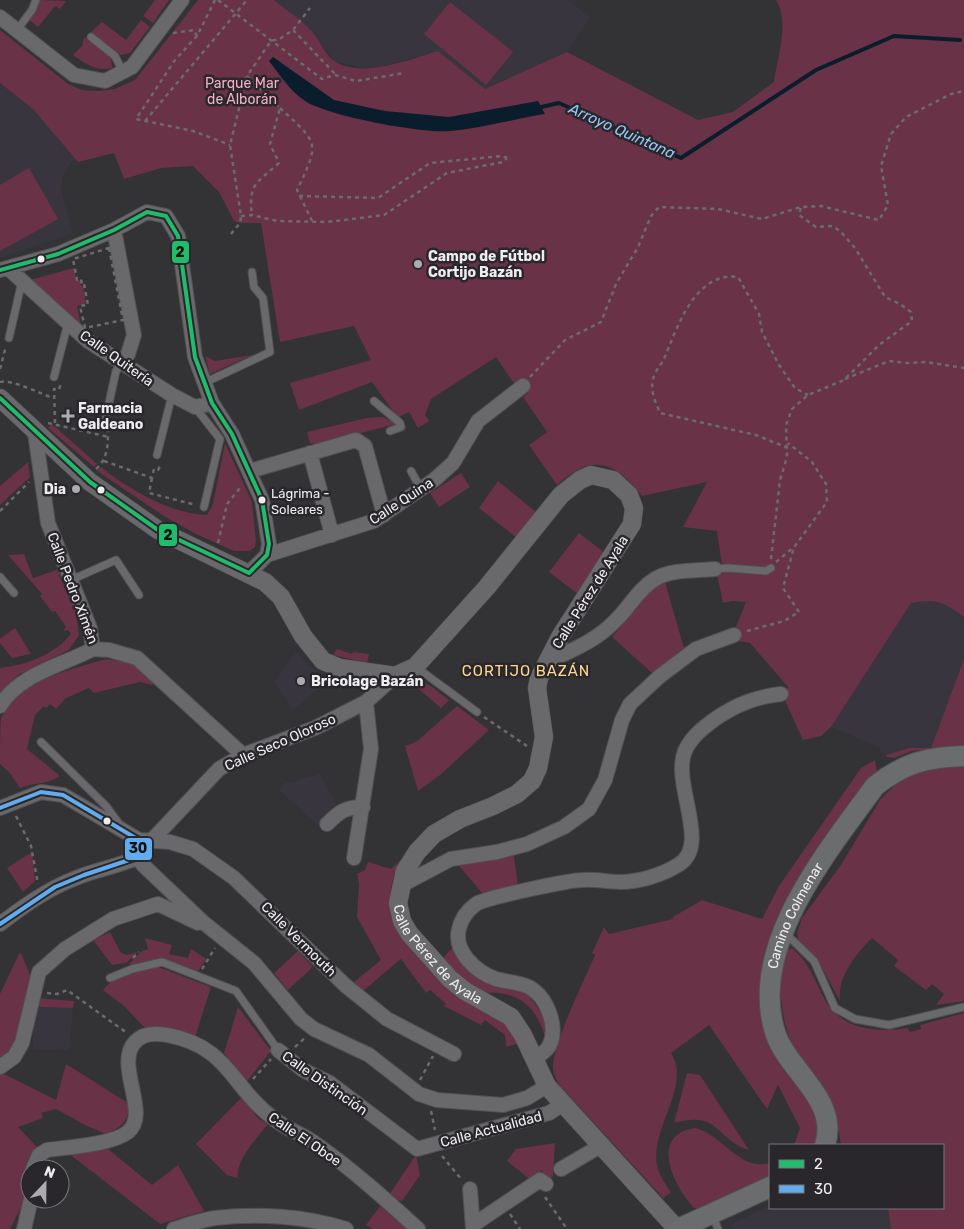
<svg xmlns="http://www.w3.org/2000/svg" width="964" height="1229" font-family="Rubik,sans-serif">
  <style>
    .built { fill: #39353f }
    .green { fill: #693247 }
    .water { fill: #0a1d2d }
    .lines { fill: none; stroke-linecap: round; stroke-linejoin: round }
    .stream { stroke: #0a1d2d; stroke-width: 4 }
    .service-casing { stroke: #515152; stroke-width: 9 }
    .minor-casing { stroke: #515152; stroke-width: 16 }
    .tertiary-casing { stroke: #515152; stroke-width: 19 }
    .secondary-casing { stroke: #515152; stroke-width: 22 }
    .path { stroke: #6b6b6c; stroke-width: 2.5; stroke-dasharray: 4 4; stroke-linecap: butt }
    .service { stroke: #69696b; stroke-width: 7 }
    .minor { stroke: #69696b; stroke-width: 14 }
    .tertiary { stroke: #69696b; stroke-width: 18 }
    .secondary { stroke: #6b6c6d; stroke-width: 20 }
    .bus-1-casing { stroke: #29272c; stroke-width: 8 }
    .bus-2-casing { stroke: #29272c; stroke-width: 8 }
    .bus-1 { stroke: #20bc6c; stroke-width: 4 }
    .bus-2 { stroke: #60acee; stroke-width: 4 }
    .bus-dot { fill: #edecef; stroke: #29272c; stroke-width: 2 }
    .poi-dot { fill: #acabae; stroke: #29272c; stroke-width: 2 }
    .labels { text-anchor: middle; stroke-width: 5; stroke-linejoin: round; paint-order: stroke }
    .bus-label { font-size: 13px; fill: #edecef; stroke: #29272c; text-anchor: start }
    .park-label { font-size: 14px; fill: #f3afc4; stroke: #29272c }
    .poi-label { font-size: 14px; font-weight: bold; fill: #edecef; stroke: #29272c; text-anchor: start }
    .street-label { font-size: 14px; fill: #edecef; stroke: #29272c }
    .water-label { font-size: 15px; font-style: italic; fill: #95c8f4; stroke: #29272c }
    .neighbourhood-label { font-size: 15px; letter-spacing: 1px; fill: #fdd88f; stroke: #29272c }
    .line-badge { stroke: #29272c; stroke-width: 2 }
    .pale-badge-label { font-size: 14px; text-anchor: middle; font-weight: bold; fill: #111 }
  </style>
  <rect width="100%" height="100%" fill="#333235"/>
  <path class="built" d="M274,0H568L590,18L567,52L485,89L438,51L382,67L363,68L334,61L315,35Z
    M0,83L97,157L72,161L64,172L61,189L73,233L0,258Z
    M928,600L946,604L964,617V659L931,748H909L884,756L878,747L831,727L911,603Z
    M297,651L307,664L330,679L293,710L274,682Z
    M320,774L337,806L318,825L279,790L285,783Z
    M34,1007L73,1008L69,1050L33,1049Z
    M770,1205V1208H888L891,1229H732L734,1223Z"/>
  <path class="green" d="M40,0L66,1L60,9L55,6L38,27L29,20Z
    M155,0H169L153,23L143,16Z
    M198,0H274C287,11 305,22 315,35C321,43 325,54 333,60C359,80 411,59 438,51L485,89L567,52L698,120L733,112L774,82C777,58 790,22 776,0H964V617C944,602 936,598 911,603L831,727L821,736L803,740L786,703V688H789L750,643L738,641L736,627L746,602L733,601L723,603L717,574L723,573L717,531L683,527L707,482L642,496C614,461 593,453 557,485L529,445L547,432L523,397L528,393L519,383L515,385L496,357L431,399L425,415L429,421L418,428L409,412L399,417L395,414L372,382L299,410L290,383L371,360L354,326L280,342L261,223H240L234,221L219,192L193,166L161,168L124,179L114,153L78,162L33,109L0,83V30L68,84L82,90L98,91L115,89L135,80Z
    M450,2L513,52L486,85L424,34Z
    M141,20L150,27L130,53L121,55L91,32L102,22L126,40Z
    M84,37L111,57L112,68C96,72 86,64 73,55L82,46Z
    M29,168L58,219L0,251V185Z
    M74,268L76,281L80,280L81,286H83L86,304L77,306L82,330L30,280Z
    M252,355L210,374L205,356L215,361Z
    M383,417L396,424L318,444L310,443L307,432L367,418Z
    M52,424L97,464L94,467L48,428Z
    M225,443L252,502L256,541L255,547L249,551H234L196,534L164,516L97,471L101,467C128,489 171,514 207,515L213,504Z
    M28,462L30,477L0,505V486Z
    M461,473L470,487L439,507L430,493Z
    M498,481L536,512L517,538L479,508Z
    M579,533L605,553L578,594L549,572Z
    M24,554L33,578L57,570L76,614L79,635L69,650L18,675L0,693V668C26,665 54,655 71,634L68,630L65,631L63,630L66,627L55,611L52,612L40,596L42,594L8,555Z
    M665,582L684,648L652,673L612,637L651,590Z
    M15,628L31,654L12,658L0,643V639Z
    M337,649L352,654L353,652L369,654L367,663L333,655Z
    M106,659L132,663L155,681L152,685L140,682L94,693L89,688L66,698L56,709L50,704L46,708L44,706L35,715L27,749L60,776C47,785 34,782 20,788L9,772L0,764C0,751 0,730 1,718C17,681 72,669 106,659Z
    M964,659V746L912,751L894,758L887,757L886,755L909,748H931Z
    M413,684H428L449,700L441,708Z
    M457,706L489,730L440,775L418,791L405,746L416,742Z
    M875,760L877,771L862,787L778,919L766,962L799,1088L815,1114L818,1132L815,1145H794L800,1128L778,1085L767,1109L709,1025L671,1053C692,1085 650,1129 657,1165C659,1176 666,1184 671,1193L665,1196L664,1199L561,1087C557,1082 554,1076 553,1069C551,1047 585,979 595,955L592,953L604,927L609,934L673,919V917L702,900L762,919L779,886L861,768Z
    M945,765H964V1001L936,1005L944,994L932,984L926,990L894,966L898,960L872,938C856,954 837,977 840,1001L817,959L799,942L797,934L802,918L841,865L880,800L901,779Z
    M32,852L35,881L23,892L7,868Z
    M405,856C392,873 387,895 393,914C413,971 462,981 502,1018C509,1025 514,1035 520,1043L506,1047L505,1035L485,1020L481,1025L444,1006L446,1004L430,990L426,993L401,959L363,991L354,982L381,960L357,917L359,884L357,874L365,870L368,862L391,869Z
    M514,856L518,886L482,893L459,866Z
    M110,932L121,953L127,955L138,952L126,963L112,965L93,940Z
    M145,938L172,945L169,954L188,958L191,949L206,959L197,973L163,958L134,965L129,964L142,951L148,949Z
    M453,947L462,963L528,994L542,1014L545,1022V1036C538,1015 527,998 504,994C497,992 487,994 481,991C465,985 453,970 442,959Z
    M792,948C809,962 815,981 825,1000C843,1031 877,1032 908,1028L910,1032L921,1029L920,1025L964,1013V1229H891L888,1208H943V1145H841C837,1123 834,1103 821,1084C813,1074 802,1066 797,1055C780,1022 777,986 785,951Z
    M298,951L313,967L288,990L274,973Z
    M21,953L30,975L33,972C28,1002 25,1042 0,1061V994L19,954Z
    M158,967L211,987L195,1037L158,1026L145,1028L124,1006L103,990C115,975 139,970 158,967Z
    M35,998L74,1001L73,1008L34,1007Z
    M238,1007L271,1051L247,1081L224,1053Z
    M66,1064L128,1103C130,1121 122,1127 106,1134L87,1126L56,1109L41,1113L43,1118L18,1127L37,1147C23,1159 28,1176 26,1192C25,1204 15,1218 10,1229H0V1075L4,1074L56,1100Z
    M687,1073L700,1075L749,1150C714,1139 721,1110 674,1123Z
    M241,1098L259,1119L268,1124C258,1137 235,1160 238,1178L227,1175L196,1144Z
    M695,1128C722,1134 740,1172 770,1163V1179L703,1210L694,1208C674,1187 648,1135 695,1128Z
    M555,1143L553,1176L549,1179L541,1170L532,1181L507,1161L516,1149Z
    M108,1149L152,1185L178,1165L204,1211L160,1224L68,1153Z
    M416,1155L420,1175L402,1201L396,1200L389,1195Z
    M380,1206L407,1229H373L366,1225Z"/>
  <path class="water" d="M273,57L334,100L385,111L449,117L538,101L545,114C514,119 482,128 451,131C423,134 328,116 305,101C290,91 280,75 269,61Z"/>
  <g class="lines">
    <path class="stream" d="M537,108L559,103L681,158L816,70L894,36L960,40"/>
    <defs>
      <path id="service" d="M17,30L32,10L36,0
        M91,37L115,56L123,72
        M9,338L22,281
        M54,377L68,323
        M204,383L270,352L263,298L254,287L252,272
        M374,401L400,423L401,427L390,431
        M195,407L220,439L204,507
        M105,421L116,371L122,363
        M157,455L172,395
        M411,471L421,489
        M715,569L728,568L766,571L771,568
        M0,577L14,593
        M71,580L116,560L139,595
        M416,667L477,712
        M41,742L106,806L120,825
        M784,932L814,961L835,1008L855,1019L889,1025L964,1007
        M110,978L132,969L162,962L236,991L278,1050
        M713,1216L718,1229"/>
      <path id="minor" d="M0,17L74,75L105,81L132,67L182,0
        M114,230L134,335L128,354L122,363
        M9,269L88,341L172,395L195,407L212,403
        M0,270L58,254L114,230L147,212L166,216L178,236L195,357L212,403L232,434L262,500L269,544L267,555
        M35,433L48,523L90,628L93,649
        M310,453L332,535
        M250,471L356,440L365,446L384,515
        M249,573L267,555L374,521L434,480L453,463L478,421L523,386
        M93,649L109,650L137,658L243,755
        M547,662C572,650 596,641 615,621C629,608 638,589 655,579C671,569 697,571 715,569
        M0,706C19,674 63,665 93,649
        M0,808L41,792L63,795L139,840L170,842L193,849L234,878L346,986L387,1019L454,1054
        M327,824C339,812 345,807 363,807
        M152,840L219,769L243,755L315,728L366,702L395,676
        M138,857L143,865L204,923L254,963L301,1019L314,1029L369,1055L419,1094L437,1100L503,1105L527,1098L547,1086
        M354,858L371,749L366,702
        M400,886L451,859L497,852L527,844L564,827L589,809L605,780L622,720L630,704L660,676L696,649L734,635
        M0,924C24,906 47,889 76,878C96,869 118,867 138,857L139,848
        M278,1050L303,1070L330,1083L417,1149L549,1113L563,1104
        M535,1059C539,1055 547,1051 549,1046C559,1027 547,997 529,987C518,982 507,982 496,979C476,972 453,951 459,929C461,919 468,910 476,904C486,898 568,880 583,880C595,879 608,882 620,882C639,882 662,875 678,865C712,846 671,783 685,751C691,737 703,728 715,719C737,704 756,697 781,694
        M0,1067L14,1057L22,1043L39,972L65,949L113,919L158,904L198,923
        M33,1169L39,1155L47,1150C69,1147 111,1145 128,1132C151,1113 114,1065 135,1042C143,1033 156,1033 167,1035C230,1047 230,1086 274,1119C286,1129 303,1134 316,1144C352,1169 385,1199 418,1229
        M561,1169L602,1145
        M470,1189L473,1229
        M473,1225L540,1180L546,1184
        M24,1229L31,1199
        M174,1229C187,1225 202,1220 215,1218C257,1213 306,1216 346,1229"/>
      <g id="tertiary">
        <path id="s1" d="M0,398L90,482L158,530L265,582L281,597L303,636L323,661L340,668L395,676L415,667L487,587L561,495L580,480L591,475L613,480L629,495L634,508L632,524L560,637L539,678L537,688L544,737L538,768L532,781L517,794L493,806L460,819L434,834L417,852L405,871L398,903L402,921L409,933L450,979L465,991L511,1017L523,1035L547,1086L677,1229"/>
      </g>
      <g id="secondary">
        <path id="s2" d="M825,1145C839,1100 790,1073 776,1035C746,948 828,851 875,786C904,763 927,757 964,756"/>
        <path d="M678,1229L770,1187"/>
      </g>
    </defs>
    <use href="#service" class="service-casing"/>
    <use href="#minor" class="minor-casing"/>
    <use href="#tertiary" class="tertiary-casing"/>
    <use href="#secondary" class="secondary-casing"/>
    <path class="path" d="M215,0L197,36L175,60L136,119L193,131L230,145
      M218,0L322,79L335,75L356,81L405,73
      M293,30L335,74
      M173,33L194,30L197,36
      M247,76L280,108L270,144L279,163C257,183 248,183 252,215
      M280,108C319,144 320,142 297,190L312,221
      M145,121L247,0
      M299,196L378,198L430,163L502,156L507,158
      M241,216L252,215L277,221L327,222L384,215L447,173L503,162L507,158
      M231,234L240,223L241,216L230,145L247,76L271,41L281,38L293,30L310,8
      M109,248L123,320L85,328L80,306L88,305L84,284L82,285L81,279L77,280L73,259Z
      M0,369L6,346
      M530,377L565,340L601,322L616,284L638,247L651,216L659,207L718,209L762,219L801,207L821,206L879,220L888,205L881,166L891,134L906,117L951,94L964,91
      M845,379L889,361L907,363L926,362L964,368
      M0,382C12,379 41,394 53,398
      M48,423L109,437
      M55,423L54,389L59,390L60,386L58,385
      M788,448L756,435L660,413C655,401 649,389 654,376C656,370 661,365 664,359C677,328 695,271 738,277L759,314L762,332L779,365L795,388L808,395
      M104,461L152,478L154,469L158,470L160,466L158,465
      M96,469C108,459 108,444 108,429
      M152,478L149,493L196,505
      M0,511L29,482
      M218,543L227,504L241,487
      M771,559L780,480L787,457L786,425L792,409L808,395L844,380L879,345L912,321L911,312L900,304L885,297L855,248L840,231L832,226L816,227L799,215L801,207
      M776,562L795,546L827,502L826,484L812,462L788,443
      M747,631L784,621L799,612L783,588L794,547
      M484,717L527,746
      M16,816L31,846L38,884
      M133,958L139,952
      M202,969L215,948
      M47,993L57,994L67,990L127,1033
      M295,1047L306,1037
      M253,1079L271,1059
      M420,1080L433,1056
      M431,1111L435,1130
      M442,1156L462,1180
      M545,1197L567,1229
      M510,1214L520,1229"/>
    <use href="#service" class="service"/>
    <use href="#minor" class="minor"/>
    <use href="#tertiary" class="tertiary"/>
    <use href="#secondary" class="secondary"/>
    <defs>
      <path id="bus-1" d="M0,270L58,254L114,230L147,212L166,216L178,236L195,357L212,403L232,434L262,500L269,544L267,555L249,573L158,530L90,482L0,398"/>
      <path id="bus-2" d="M0,808L41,792L63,795L139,840L138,857L84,875L55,887L0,924"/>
    </defs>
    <use href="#bus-1" class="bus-1-casing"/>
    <use href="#bus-2" class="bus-2-casing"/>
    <use href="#bus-1" class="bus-1"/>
    <use href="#bus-2" class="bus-2"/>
  </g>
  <g class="bus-dot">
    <circle cx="41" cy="259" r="4.5"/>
    <circle cx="101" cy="490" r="4.5"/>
    <circle cx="262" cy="500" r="4.5"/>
    <circle cx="107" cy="821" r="4.5"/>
  </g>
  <g class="poi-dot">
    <circle cx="418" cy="264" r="5"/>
    <path d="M65.5 408.5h5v5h5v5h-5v5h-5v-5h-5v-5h5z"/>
    <circle cx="76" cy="489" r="5"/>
    <circle cx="301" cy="681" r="5"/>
  </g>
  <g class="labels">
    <g class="bus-label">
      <text x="271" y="498">Lágrima -<tspan x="271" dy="16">Soleares</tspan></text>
    </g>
    <g class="park-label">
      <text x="242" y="88">Parque Mar<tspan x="242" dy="16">de Alborán</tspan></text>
    </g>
    <g class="poi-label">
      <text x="428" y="261">Campo de Fútbol<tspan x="428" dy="16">Cortijo Bazán</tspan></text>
      <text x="78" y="413">Farmacia<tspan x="78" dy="16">Galdeano</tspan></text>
      <text x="66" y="494" text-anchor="end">Dia</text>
      <text x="311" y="686">Bricolage Bazán</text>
    </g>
    <g class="street-label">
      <text transform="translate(117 358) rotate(35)" y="5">Calle Quitería</text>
      <text transform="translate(401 501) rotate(-33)" y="5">Calle Quina</text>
      <text transform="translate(73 588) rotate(69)" y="5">Calle Pedro Ximén</text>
      <text transform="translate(590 592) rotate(-58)" y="5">Calle Pérez de Ayala</text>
      <text transform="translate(280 742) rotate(-24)" y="5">Calle Seco Oloroso</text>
      <text dy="5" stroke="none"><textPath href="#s2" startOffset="250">Camino Colmenar</textPath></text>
      <text transform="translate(299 939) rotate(45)" y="5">Calle Vermouth</text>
      <text dy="5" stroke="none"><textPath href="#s1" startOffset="1401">Calle Pérez de Ayala</textPath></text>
      <text transform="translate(325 1083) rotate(35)" y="5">Calle Distinción</text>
      <text transform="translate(491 1129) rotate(-15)" y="5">Calle Actualidad</text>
      <text transform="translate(305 1139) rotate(34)" y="5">Calle El Oboe</text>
    </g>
    <g class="water-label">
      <text transform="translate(622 131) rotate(24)" y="5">Arroyo Quintana</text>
    </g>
    <g class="neighbourhood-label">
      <text x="526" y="676">CORTIJO BAZÁN</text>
    </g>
  </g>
  <g class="line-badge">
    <rect x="171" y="240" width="19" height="24" rx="5" fill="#20bc6c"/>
    <rect x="158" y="523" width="20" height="24" rx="5" fill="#20bc6c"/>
    <rect x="124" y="837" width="29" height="24" rx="5" fill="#60acee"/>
  </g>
  <g class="pale-badge-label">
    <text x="180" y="257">2</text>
    <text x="168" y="540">2</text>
    <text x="138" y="853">30</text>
  </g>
  <rect x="769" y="1144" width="175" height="65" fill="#29272c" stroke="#77767a"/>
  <rect x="779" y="1160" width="25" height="8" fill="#20bc6c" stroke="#77767a"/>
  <text x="814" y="1169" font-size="15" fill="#edecef">2</text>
  <rect x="779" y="1185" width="25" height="8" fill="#60acee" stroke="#77767a"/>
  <text x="814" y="1194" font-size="15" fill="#edecef">30</text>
  <g transform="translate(45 1184) rotate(22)"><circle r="24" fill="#29272c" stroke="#77767a"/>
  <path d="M0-4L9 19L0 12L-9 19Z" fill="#acabae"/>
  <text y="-8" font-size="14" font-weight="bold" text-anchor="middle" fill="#edecef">N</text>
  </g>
</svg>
